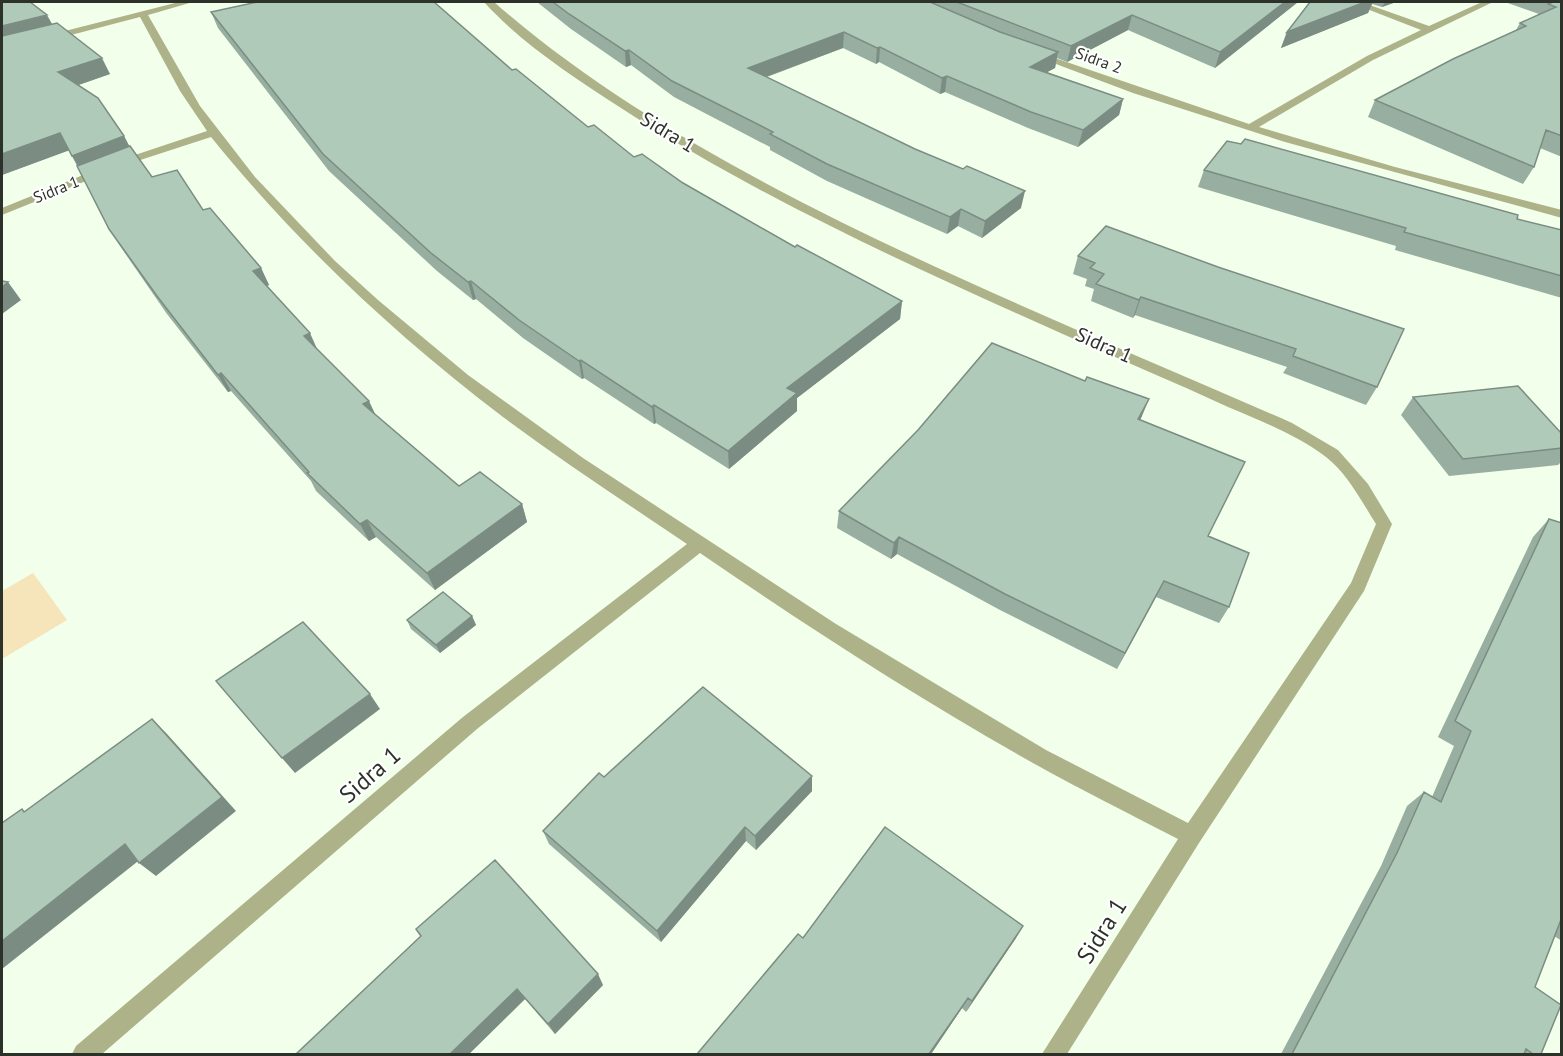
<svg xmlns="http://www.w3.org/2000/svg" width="1563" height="1056" font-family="'PT Sans',sans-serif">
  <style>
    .green { fill: #f6e5bb }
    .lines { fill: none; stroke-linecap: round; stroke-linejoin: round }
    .minor { fill: #aeb289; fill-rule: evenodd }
    .wall { fill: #97aea0 }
    .shaded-wall { fill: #7b8d82 }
    .building { fill: #b0caba; stroke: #7b8d82; stroke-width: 1.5 }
    .labels { text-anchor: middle; stroke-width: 4.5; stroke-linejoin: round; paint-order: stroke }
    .far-street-label { font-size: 16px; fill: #2c3229; stroke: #fff }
    .street-label { font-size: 20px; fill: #2c3229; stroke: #fff }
    .near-street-label { font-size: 24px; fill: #2c3229; stroke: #fff }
  </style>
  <rect width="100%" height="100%" fill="#f1ffeb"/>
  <path class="green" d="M33,573L67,620L2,659V591Z"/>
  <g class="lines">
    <path class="minor" d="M179,2H193L148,15L200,106L255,177L335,261L378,300L468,375L583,458L836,624L1046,750L1188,823L1351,583L1376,524C1362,502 1347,473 1326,457C1297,435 1261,421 1228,407C1174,382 1119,359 1065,335C913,267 761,199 621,108C574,77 522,44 484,2H494C598,93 719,161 843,223C990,295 1142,357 1292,423L1338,450L1368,484L1392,524L1364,591L1199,843L1067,1054H1042L1178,839C1130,814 1081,790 1033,763C919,699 808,627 700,553L477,729L102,1054H72L76,1046L463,717L687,544C625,502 563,462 503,417C395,335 297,243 211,137L128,164L2,215V208L120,160L207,131L180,91L140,17L2,53V47Z
      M1349,2H1361L1429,26L1482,2H1493L1373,60L1259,127L1395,167L1562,210V218L1285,142L1133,93L1032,55L1040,53L1249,124L1367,56L1421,30Z"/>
  </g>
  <path class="wall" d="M2,2L52,24L110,74L78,85L124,136L129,146L152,177L203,210L261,268L269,285L267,286L317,349L374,413L459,486L522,504L527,522L435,590L376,537L369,541L316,491L311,481L231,391L228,392L167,314L120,246L109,229L69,150L2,175Z
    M537,2H1298L1215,68L1128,30L1067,62L1057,58L1055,68L1047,72L1123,99L1119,115L1078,147L1028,128L945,92L940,94L879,62L876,64L843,48L767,77L1021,208L982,238L958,226L947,234L827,181L770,150V147L674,97L631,65L626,67L571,29Z
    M1310,2H1396L1382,7L1372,4L1368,13L1281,48L1287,32Z
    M1505,2H1562V157L1540,148L1534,167L1523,184L1368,117L1375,100L1516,30L1520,23L1539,14Z
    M211,12L512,70L588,127L634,157L683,183L795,247L902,301L900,319L797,398V411L729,469L656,423L654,424L584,378L582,379L523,338L476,299L473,300L437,271L329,171L218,28Z
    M1204,170L1517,219L1562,230V298L1395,250L1396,246L1198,187Z
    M1106,226L1377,387L1366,405L1283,373L1287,367L1135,315L1133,318L1091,301L1094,289L1085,286L1087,279L1073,274L1078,256Z
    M1413,397L1562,448V461L1558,465L1449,476L1401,415Z
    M1142,416L1140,420L1208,536L1229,607L1219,623L1156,597L1117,669L1000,610L897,554L891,559L837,528L839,511Z
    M1549,519L1562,523V941L1554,936L1535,987L1541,1054H1281L1381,866L1407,806L1424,792L1432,797L1454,746L1438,737L1533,537Z
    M472,616L476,625L440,653L411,629L407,620Z
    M604,777L812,791L756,850L746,841L661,942L549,844L543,831Z
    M421,936L603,985L555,1034L525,999L469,1054H296Z
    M803,938H1016L966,1012L962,1008L931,1054H697Z"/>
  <path class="shaded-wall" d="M1285,2H1298L1215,68L1220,52Z
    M1365,2H1373L1368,13L1281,48L1287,32Z
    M1385,2H1396L1382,7Z
    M47,15L56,31L2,45V26Z
    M1132,15L1128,30L1067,62L1071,46Z
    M844,32L843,48L749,83L748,68Z
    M880,47L879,62L876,64L877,48Z
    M629,50L631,65L626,67L625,51Z
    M1058,52L1055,68L1027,83L1030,67Z
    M102,58L110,74L67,89L58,72Z
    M947,76L945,92L940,94L942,78Z
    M1123,99L1119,115L1078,147L1083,130Z
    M60,133L70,150L2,175V154Z
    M124,136L133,153L82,173L72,156Z
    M1025,191L1021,208L982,238L985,221Z
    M961,209L958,226L947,234L950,217Z
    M261,268L269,285L262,288L253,271Z
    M471,281L476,299L473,300L468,282Z
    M8,282L21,300L2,314V287Z
    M1141,297L1135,315L1133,318L1139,300Z
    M902,301L900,319L797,398V411L729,469L728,451L787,388Z
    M310,333L318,351L304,336Z
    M581,360L584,378L582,379L579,361Z
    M221,373L231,391L228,392L218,375Z
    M1149,399L1142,416L1131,436L1138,419Z
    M369,401L377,418L363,404Z
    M654,405L656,423L654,424L652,407Z
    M522,504L527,522L435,590L427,573Z
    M367,520L376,537L369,541L360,524Z
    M899,537L897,554L891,559L894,543Z
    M1164,581L1156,597L1117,669L1125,653Z
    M472,616L476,625L440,653L436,645Z
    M370,694L380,709L295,773L282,758Z
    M152,719L167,734L236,811L156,876L139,863Z
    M812,776V791L756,850L755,836Z
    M745,827L746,841L661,942L657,931Z
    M125,844L142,858L2,969V941Z
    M1023,926L1016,938L966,1012L972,1001Z
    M598,974L603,985L555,1034L548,1024Z
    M517,989L525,999L469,1054H450Z
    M968,998L962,1008L931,1054H929Z"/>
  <path class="building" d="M2,2H30L47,15L2,26Z
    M257,2H434L512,70L516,69L588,127L594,125L634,157L642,154L683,183L795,247L797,245L902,301L787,388L797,393L728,451L654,405L652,407L581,360L579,361L519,320L471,281L468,282L431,253L323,154L211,12Z
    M553,2H930L1000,32L1058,52L1030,67L1123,99L1083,130L1031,112L947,76L942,78L880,47L877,48L844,32L748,68L915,149L963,169L967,166L1025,191L985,221L961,209L950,217L827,164L770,134L773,132L672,81L629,50L625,51L569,14Z
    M957,2H1285L1220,52L1132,15L1071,46Z
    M1310,2H1365L1287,32Z
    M1553,2H1562V136L1546,130L1534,167L1375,100L1453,59L1526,26L1520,23L1556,7L1548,4Z
    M57,23L102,58L58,72L98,98L124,136L72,156L60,133L2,154V36Z
    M1245,139L1518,215L1517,219L1562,230V276L1404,232L1406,228L1204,170L1227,141L1241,144Z
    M130,146L152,177L177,170L203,210L210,208L261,268L253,271L310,333L304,336L369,401L363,404L459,486L480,472L522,504L427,573L367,520L360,524L307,473L309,472L221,373L218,375L157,296L109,229L77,166Z
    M1106,226L1218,267L1404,329L1377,387L1293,356L1296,349L1141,297L1139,300L1096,284L1104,274L1090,268L1095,263L1078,256Z
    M2,281L8,282L2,287Z
    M992,343L1085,381L1087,377L1149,399L1138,419L1245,462L1208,536L1249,553L1229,607L1164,581L1125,653L1005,594L899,537L894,543L839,511L918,430Z
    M1518,386L1562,434V448L1463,459L1413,397Z
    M1549,519L1562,523V917L1535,987L1561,1005L1541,1054H1533L1526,1049L1524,1054H1292L1397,853L1424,792L1441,802L1471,731L1455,721Z
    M443,592L472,616L436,645L407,620Z
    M303,622L370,694L282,758L216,681Z
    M703,687L812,776L755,836L745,827L657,931L543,831L599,773L604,777Z
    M152,719L222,797L139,863L125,844L2,941V823L22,809L24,812Z
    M885,827L1023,926L972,1001L968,998L929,1054H697L798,934L803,938Z
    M495,860L598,974L548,1024L517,989L450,1054H296L421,936L416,929Z"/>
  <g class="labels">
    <g class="far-street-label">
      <text transform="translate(1099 60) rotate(20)" y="6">Sidra 2</text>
      <text transform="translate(56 189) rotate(-22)" y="6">Sidra 1</text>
    </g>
    <g class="street-label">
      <text transform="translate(668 132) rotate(31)" y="7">Sidra 1</text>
      <text transform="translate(1104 345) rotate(24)" y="7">Sidra 1</text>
    </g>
    <g class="near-street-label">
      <text transform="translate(370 775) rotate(-41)" y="8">Sidra 1</text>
      <text transform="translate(1102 931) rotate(-58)" y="8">Sidra 1</text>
    </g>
  </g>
  <rect width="1563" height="1056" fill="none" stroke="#2c3229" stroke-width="6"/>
</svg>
